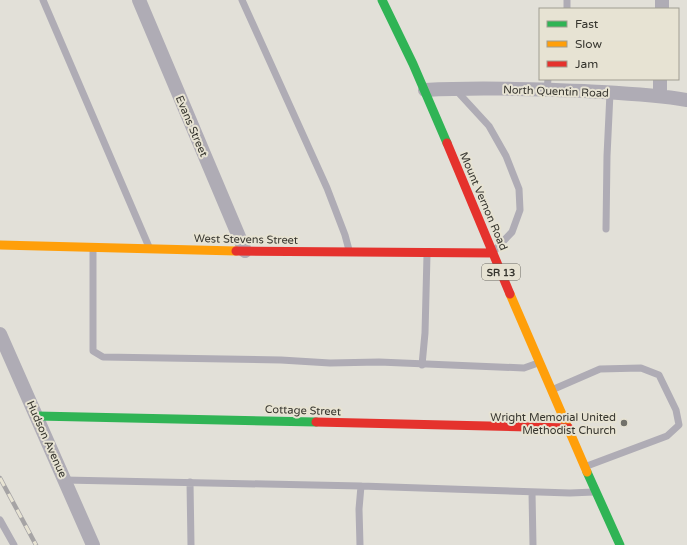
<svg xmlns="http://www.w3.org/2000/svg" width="687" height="545" font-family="'Varela Round',sans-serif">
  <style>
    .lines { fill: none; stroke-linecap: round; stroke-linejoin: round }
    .lane { stroke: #afacb5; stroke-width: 7 }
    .street { stroke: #afacb5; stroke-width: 14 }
    .fast { stroke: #30b455; stroke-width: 9 }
    .slow { stroke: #ff9f0a; stroke-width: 9 }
    .jam { stroke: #e5322d; stroke-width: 9 }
    .rail-casing { stroke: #a6a4a5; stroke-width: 4.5 }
    .rail { stroke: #e7e3d3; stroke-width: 3; stroke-dasharray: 9; stroke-linecap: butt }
    .poi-dot { fill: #72716a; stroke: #e7e3d3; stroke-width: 1.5 }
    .labels { text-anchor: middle; stroke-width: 4; stroke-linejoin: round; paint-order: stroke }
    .shield { fill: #e7e3d3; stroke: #6b6960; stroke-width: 1 }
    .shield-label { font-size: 10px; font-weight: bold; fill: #36352e }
    .street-label { font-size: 11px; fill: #36352e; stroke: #e7e3d3 }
    .poi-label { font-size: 11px; fill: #36352e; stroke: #e7e3d3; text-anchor: end }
  </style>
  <rect width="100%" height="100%" fill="#e2e0d8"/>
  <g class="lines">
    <path class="lane" d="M43,0L149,247
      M242,0L327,188L345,235L349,250
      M567,9V0
      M455,89L489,126L506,156L519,189L520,210L512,232L495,250
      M547,90L548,79
      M606,229L607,156L610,93
      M93,249V351L103,357L281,360L330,363L379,362L524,368L538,363
      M422,365L425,333L427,255
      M554,389L600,369L641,368L659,375L676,410L679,425L667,436L587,466
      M64,480L361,486L570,493L594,492
      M190,482L191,545
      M532,492L533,545
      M0,520L14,545
      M360,545L359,509L361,486"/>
    <path class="street" d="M139,0L245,251
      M662,9V0
      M425,90C477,87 531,89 584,91C618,93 653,94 687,100
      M660,95V79
      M0,334L93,545"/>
    <path class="fast" d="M382,0L413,64L447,143
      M37,416L316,422
      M587,472L620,545"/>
    <path class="slow" d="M0,245L236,251
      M510,294L587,472"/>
    <path class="jam" d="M447,143L510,294
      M236,251L493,253
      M316,422L569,428"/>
    <defs>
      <path id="rail" d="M0,478L36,545"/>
    </defs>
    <use href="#rail" class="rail-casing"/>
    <use href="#rail" class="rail"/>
  </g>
  <circle class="poi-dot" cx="624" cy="423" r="4"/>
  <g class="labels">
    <rect class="shield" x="482" y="264" width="38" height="16" rx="3"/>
    <g class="shield-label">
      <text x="501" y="276">SR 13</text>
    </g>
    <g class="street-label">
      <text transform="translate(556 91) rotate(2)" y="4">North Quentin Road</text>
      <text transform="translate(192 126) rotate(67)" y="4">Evans Street</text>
      <text transform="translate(484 201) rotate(67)" y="4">Mount Vernon Road</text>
      <text transform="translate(246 239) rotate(1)" y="4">West Stevens Street</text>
      <text transform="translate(303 410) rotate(2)" y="4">Cottage Street</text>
      <text transform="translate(47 439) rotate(66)" y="4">Hudson Avenue</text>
    </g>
    <g class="poi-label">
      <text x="616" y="421">Wright Memorial United<tspan x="616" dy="13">Methodist Church</tspan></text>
    </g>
  </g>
  <rect x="539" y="8" width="140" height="72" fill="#e7e3d3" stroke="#a09d91"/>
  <rect x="547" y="21" width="20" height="6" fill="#30b455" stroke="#a09d91"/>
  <text x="575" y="28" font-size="12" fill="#36352e">Fast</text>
  <rect x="547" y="41" width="20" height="6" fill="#ff9f0a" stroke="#a09d91"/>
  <text x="575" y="48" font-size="12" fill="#36352e">Slow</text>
  <rect x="547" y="61" width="20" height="6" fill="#e5322d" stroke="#a09d91"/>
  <text x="575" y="68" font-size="12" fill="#36352e">Jam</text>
</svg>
